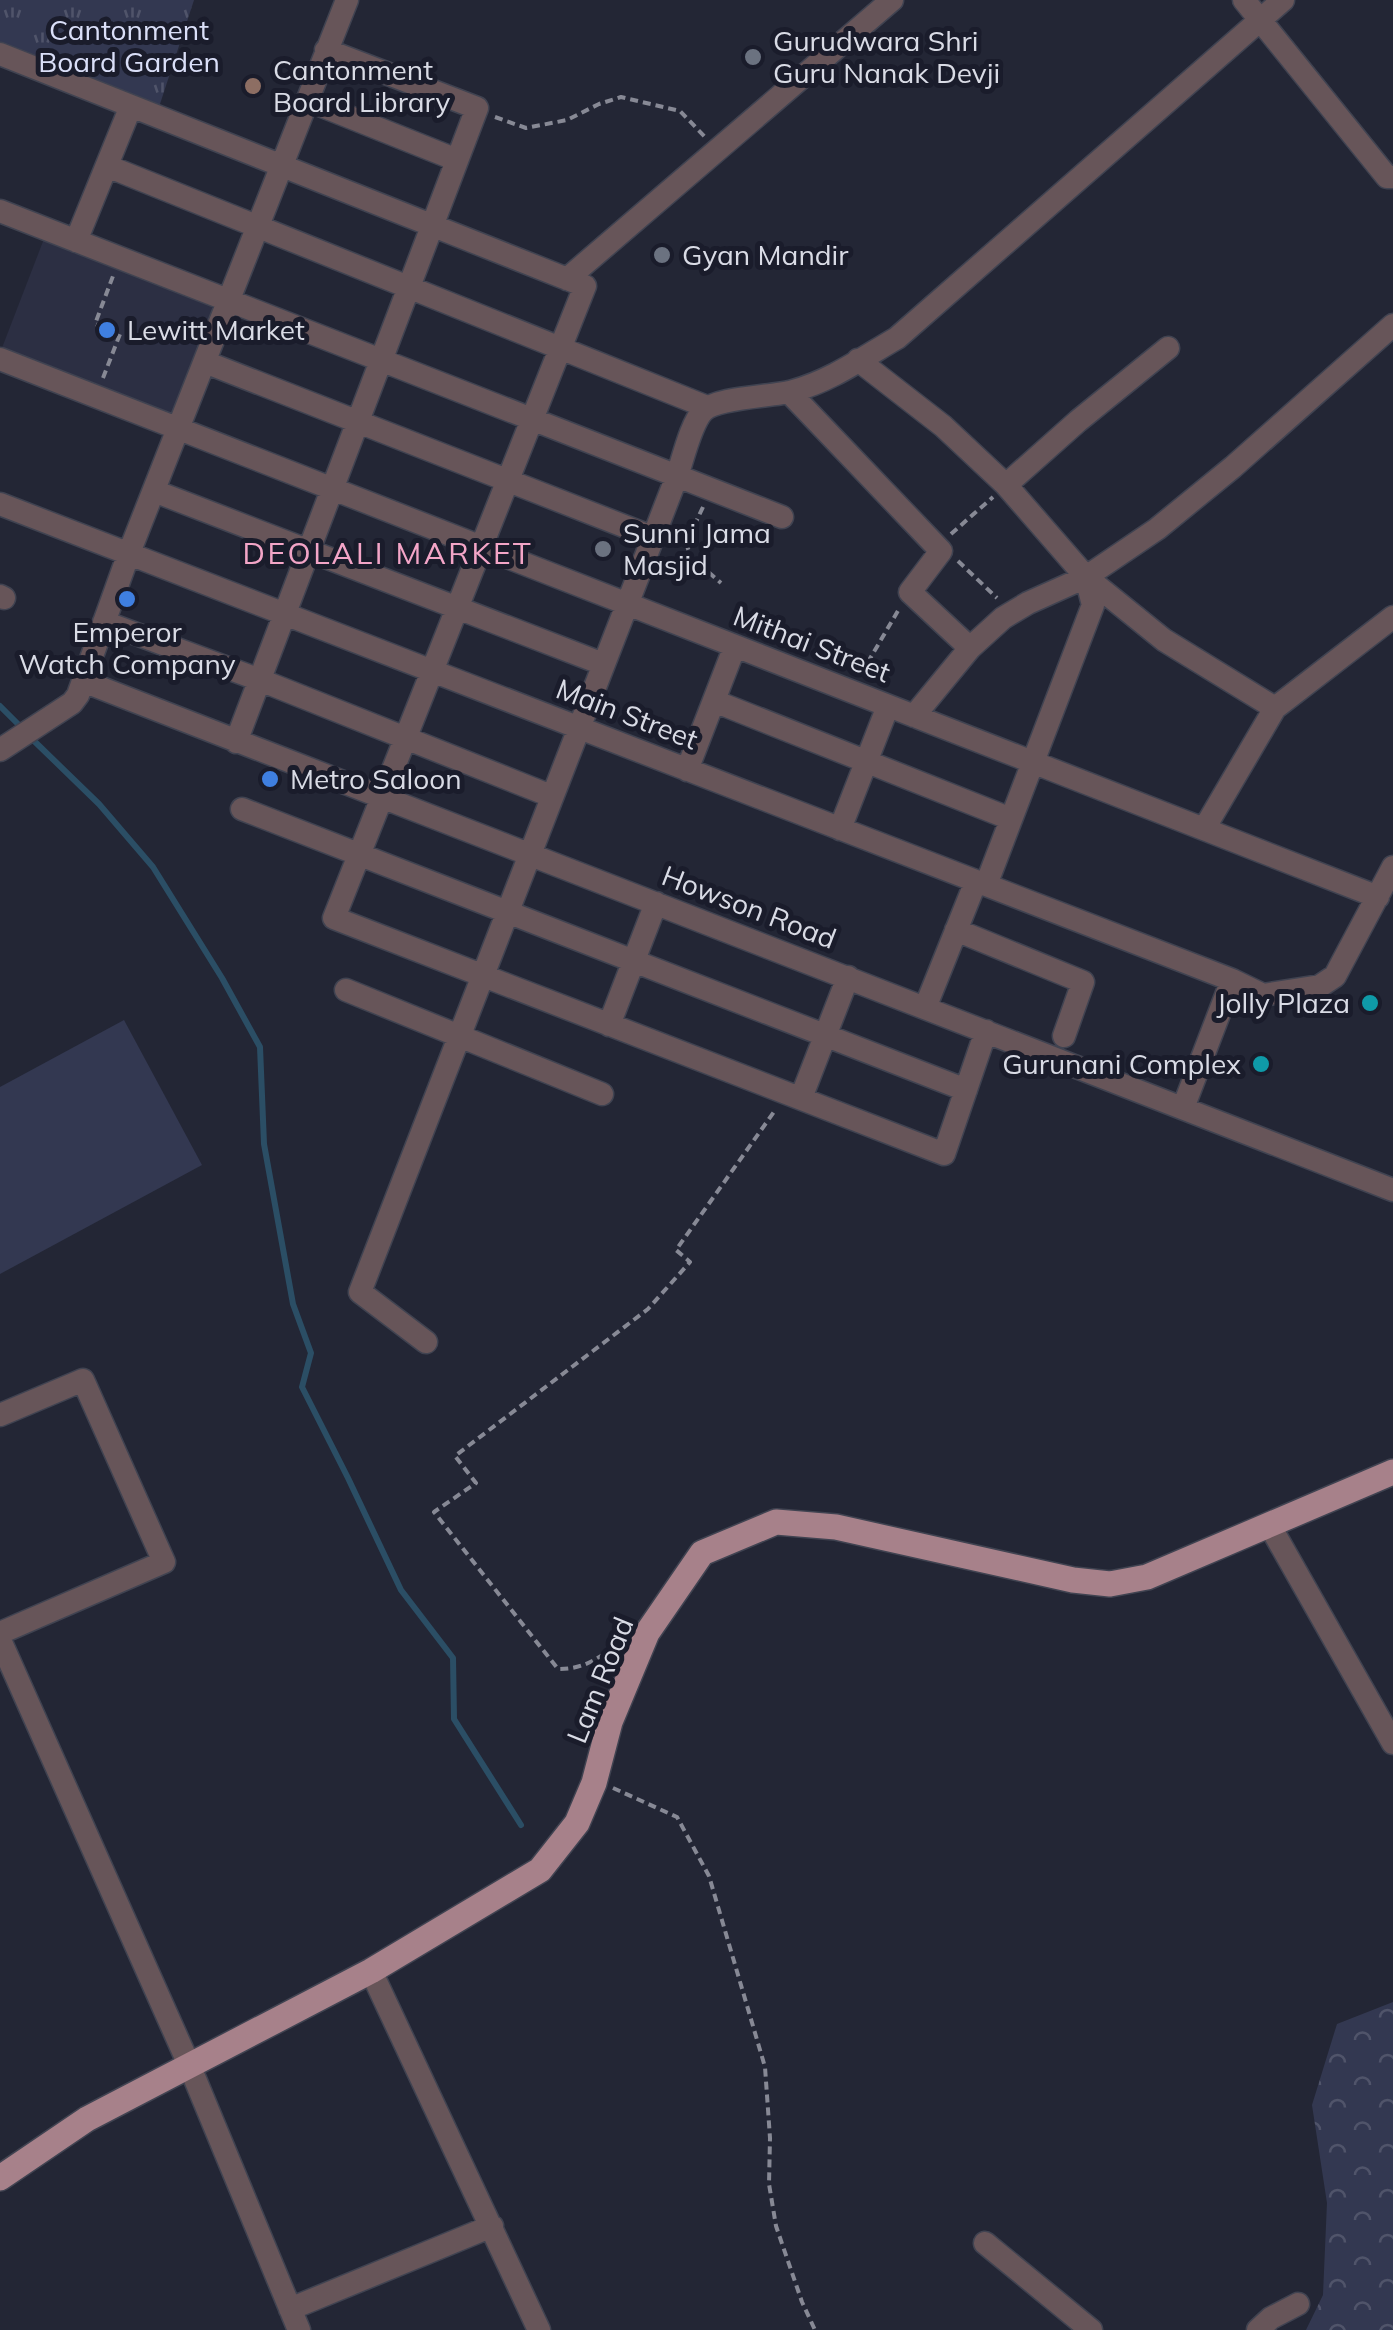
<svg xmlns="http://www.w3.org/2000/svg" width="1393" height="2330" font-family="Mulish,sans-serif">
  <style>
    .built { fill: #2c2f43 }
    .grass { fill: #333851 }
    .forest { fill: url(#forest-crowns) }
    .park { fill: url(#park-tufts) }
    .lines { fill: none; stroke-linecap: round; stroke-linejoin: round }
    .stream { stroke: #2b4e65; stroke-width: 6 }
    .minor-casing { stroke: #404351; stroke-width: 25 }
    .major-casing { stroke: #404351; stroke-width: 28 }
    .path { stroke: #878995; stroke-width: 4; stroke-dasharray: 8 5; stroke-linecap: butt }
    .minor { stroke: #675559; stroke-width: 22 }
    .major { stroke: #a7818a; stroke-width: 25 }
    .worship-dot { fill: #6b7280; stroke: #1a1c2b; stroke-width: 4 }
    .education-dot { fill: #8d6e63; stroke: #1a1c2b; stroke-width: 4 }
    .shop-dot { fill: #3f7fe0; stroke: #1a1c2b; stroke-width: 4 }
    .culture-dot { fill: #0f9aa8; stroke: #1a1c2b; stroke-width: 4 }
    .labels { text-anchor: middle; stroke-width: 10; stroke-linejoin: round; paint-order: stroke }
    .park-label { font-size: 28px; fill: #dadff8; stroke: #1a1c2b }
    .poi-label { font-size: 28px; fill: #d9dbe5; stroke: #1a1c2b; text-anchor: start }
    .street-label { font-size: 28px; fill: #d9dbe5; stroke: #1a1c2b }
    .neighbourhood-label { font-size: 30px; letter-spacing: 2.5px; fill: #f3a5c7; stroke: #1a1c2b }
  </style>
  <defs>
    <pattern id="forest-crowns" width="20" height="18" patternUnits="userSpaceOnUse" patternTransform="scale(2.5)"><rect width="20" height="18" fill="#333851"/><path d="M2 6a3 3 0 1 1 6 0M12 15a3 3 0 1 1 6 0" fill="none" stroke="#50546a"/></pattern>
    <pattern id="park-tufts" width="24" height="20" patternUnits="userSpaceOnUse" patternTransform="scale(2.5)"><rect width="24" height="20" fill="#333851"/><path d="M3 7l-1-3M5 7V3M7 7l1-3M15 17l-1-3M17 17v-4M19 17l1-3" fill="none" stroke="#50546a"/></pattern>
  </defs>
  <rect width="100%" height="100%" fill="#232635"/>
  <path class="built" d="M47,231L218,298L169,424L0,353Z"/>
  <path class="grass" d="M124,1020L202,1165L0,1274V1087Z"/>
  <path class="forest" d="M1393,2002V2330H1306L1323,2295L1327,2203L1312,2105L1337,2024Z"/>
  <path class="park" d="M0,0H194L159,107L0,42Z"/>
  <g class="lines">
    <path class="stream" d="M0,706L22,728
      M30,737L99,804L153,867L222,978L260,1047L264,1144L293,1304L311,1353L302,1387L348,1478L401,1590L453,1658L454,1719L521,1825"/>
    <defs>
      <path id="minor" d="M1244,0L1387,177H1393
        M0,54L585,286L334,918L944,1154L986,1031
        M307,100L457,160
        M107,166L707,407
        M0,211L782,517
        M76,241L131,106
        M567,279L892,0
        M0,359L1378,897
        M858,360L943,426L1006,485L1086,577L1164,640L1275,708
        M205,362L652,537
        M789,392L941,551L910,592L970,648
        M1006,485L1078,421L1168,348
        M154,491L603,664
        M0,504L1232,980L1263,995L1320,986L1335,976L1393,867
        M0,596L4,598
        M104,622L260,680L551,796
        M83,681L1393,1190
        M714,701L1011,819
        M914,716L970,648L1003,618L1028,603L1086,577L1157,529L1233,467L1393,325
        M236,742L477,108L326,50
        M0,750L72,703L78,695L129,553L347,0
        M687,770L735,646
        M242,809L966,1090
        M840,829L888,706
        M1204,829L1275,708L1393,617
        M986,885L1093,605L1086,577
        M956,930L1083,982L1064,1036
        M346,990L602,1094
        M925,1008L976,881
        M609,1025L656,903
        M801,1098L848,977
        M1183,1108L1232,980
        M426,1342L360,1292L677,476C683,459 691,423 703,411C717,397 772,397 793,391C831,381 864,357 897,338L1283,0
        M0,1415L83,1380L164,1562L0,1633
        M1270,1526L1393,1743
        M0,1640L190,2067L299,2330
        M371,1971L539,2330
        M985,2243L1091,2330
        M290,2309L492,2226
        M1258,2330L1271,2318L1298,2304"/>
      <path id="major" d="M0,2178L87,2119L371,1971L540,1870L577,1823L594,1783L610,1722L647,1633L702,1553L776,1522L836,1527L1073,1580L1110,1584L1147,1577L1393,1472"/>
    </defs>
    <use href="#minor" class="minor-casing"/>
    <use href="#major" class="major-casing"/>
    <path class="path" d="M495,117L526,128L567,120L599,104L621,97L680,111L705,137
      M103,378L120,334L95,324L113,276
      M703,507L686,543L691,557L721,583
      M951,534L993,497
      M958,561L997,598
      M861,674L899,609
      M615,1647C595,1660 583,1669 558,1669L434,1512L476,1483L455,1456L648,1309L690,1262L676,1250L776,1109
      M613,1788L677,1817L709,1876L765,2067L770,2138L769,2184L776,2226L802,2302L815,2330"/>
    <use href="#minor" class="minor"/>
    <use href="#major" class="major"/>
  </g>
  <g class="worship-dot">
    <circle cx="753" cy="57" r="10"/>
    <circle cx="662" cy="255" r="10"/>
    <circle cx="603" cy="549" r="10"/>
  </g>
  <circle class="education-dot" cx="253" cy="86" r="10"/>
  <g class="shop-dot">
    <circle cx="107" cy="330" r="10"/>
    <circle cx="127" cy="599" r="10"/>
    <circle cx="270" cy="779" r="10"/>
  </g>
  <g class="culture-dot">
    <circle cx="1370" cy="1003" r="10"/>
    <circle cx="1261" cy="1064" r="10"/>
  </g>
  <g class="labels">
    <g class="park-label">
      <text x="129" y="40">Cantonment<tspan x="129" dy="32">Board Garden</tspan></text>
    </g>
    <g class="poi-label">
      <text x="773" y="51">Gurudwara Shri<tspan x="773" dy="32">Guru Nanak Devji</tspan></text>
      <text x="273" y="80">Cantonment<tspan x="273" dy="32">Board Library</tspan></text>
      <text x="682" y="265">Gyan Mandir</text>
      <text x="127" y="340">Lewitt Market</text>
      <text x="623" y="543">Sunni Jama<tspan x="623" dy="32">Masjid</tspan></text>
      <text x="127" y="642" text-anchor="middle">Emperor<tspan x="127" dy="32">Watch Company</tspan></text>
      <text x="290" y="789">Metro Saloon</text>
      <text x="1350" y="1013" text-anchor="end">Jolly Plaza</text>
      <text x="1241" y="1074" text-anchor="end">Gurunani Complex</text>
    </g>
    <g class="street-label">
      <text transform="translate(812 644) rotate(21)" y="10">Mithai Street</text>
      <text transform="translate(627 714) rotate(21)" y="10">Main Street</text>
      <text transform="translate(749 907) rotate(21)" y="10">Howson Road</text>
      <text transform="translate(600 1680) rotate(-68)" y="10">Lam Road</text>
    </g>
    <g class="neighbourhood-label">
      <text x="388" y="564">DEOLALI MARKET</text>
    </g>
  </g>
</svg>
